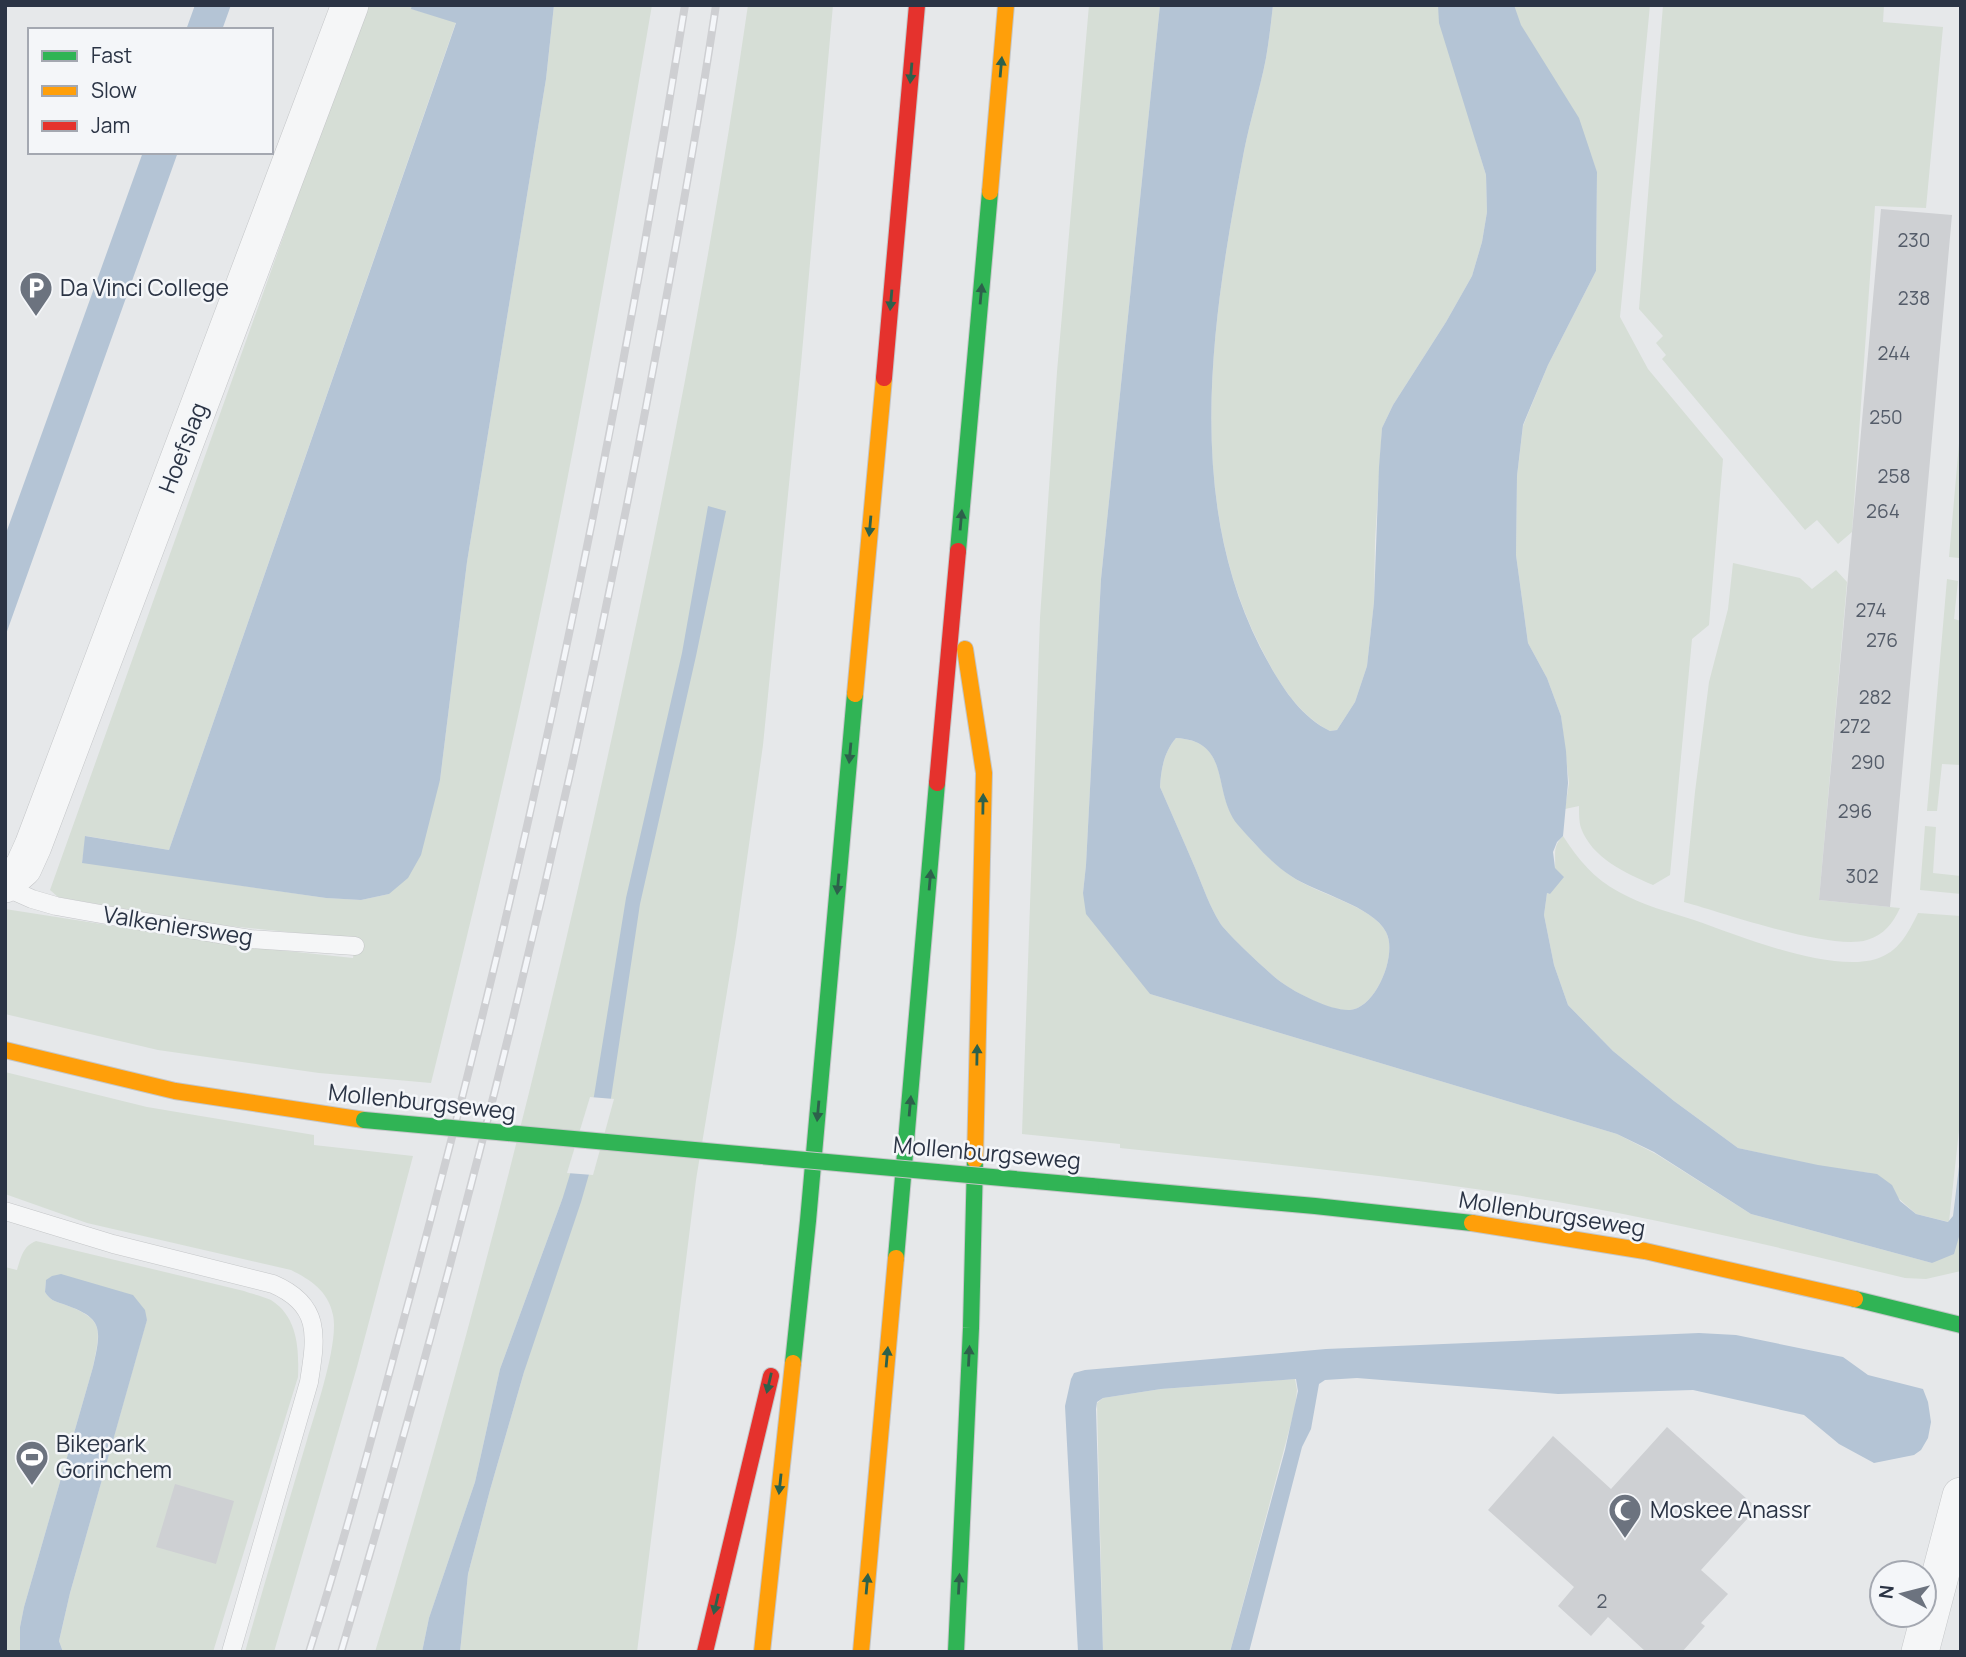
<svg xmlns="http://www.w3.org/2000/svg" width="1966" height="1657" font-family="Manrope,sans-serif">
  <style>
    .green { fill: #d6ded6 }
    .water { fill: #b4c4d5; fill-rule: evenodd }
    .pier { fill: #e6e8ea }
    .building { fill: #ced0d3 }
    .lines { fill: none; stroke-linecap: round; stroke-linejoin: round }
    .lane-casing { stroke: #c4c6c8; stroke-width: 19 }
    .street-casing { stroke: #c4c6c8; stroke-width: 38 }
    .fast-casing { stroke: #c4c6c8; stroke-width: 18 }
    .slow-casing { stroke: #c4c6c8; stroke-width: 18 }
    .jam-casing { stroke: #c4c6c8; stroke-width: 18 }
    .lane { stroke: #f5f6f7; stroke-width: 18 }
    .street { stroke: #f5f6f7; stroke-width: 37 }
    .fast { stroke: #30b455; stroke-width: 16 }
    .slow { stroke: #ff9f0a; stroke-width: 16 }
    .jam { stroke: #e5322d; stroke-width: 16 }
    .rail-casing { stroke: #cecfd2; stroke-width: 8 }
    .rail { stroke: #f4f6f9; stroke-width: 5; stroke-dasharray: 16; stroke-linecap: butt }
    .fast-bridge-casing { stroke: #c4c6c8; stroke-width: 18; stroke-linecap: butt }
    .fast-bridge { stroke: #30b455; stroke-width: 16 }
    .oneway { fill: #2d614b }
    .labels { text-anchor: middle; stroke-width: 5; stroke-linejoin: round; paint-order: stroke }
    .number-label { font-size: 19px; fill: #545c69 }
    .poi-label { font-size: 23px; fill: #2b3445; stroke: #f4f6f9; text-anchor: start }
    .street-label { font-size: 23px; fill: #2b3445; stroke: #f4f6f9 }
  </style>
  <rect width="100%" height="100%" fill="#e6e8ea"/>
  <path class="green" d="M366,5H412V9L456,22L169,850L86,836L82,862L326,898L361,900L389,894L440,780L467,562L546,79L554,5H652C615,220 579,434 533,647C502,793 467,938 431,1083L319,1073L158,1050L5,1014V909L249,947L353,958L356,939L209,924L58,897L50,890Z
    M748,5H833L801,364L763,745L736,937L696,1180L637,1652H460L468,1574L490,1490L524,1372L563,1197L500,1369L475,1482L429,1618L422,1652H375C468,1346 547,1036 615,723C667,485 713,246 748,5Z
    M1089,5H1160L1101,579L1086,865L1083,893L1150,994L1617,1134L1656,1154L1751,1214L1932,1263L1961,1229V1271L1926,1279L1905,1278C1776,1247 1647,1215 1515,1195C1384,1174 1252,1162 1120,1148V1144L1022,1134L1040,618L1057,372Z
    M1273,5H1650L1620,317L1648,369L1723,459L1709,625L1692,639L1670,875L1653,885C1625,873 1592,858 1581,828C1579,822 1579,813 1579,806L1565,809L1569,783L1561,716L1547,678L1528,643L1516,555L1517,476L1523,426L1548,365L1596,271L1597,173L1591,155L1476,142L1486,175L1487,212L1482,242L1472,276L1446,322L1393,405L1382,428L1375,541L1374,602L1367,666L1355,702L1337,730L1330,731C1296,713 1277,680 1260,646C1183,494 1213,313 1244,151C1250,120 1260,89 1266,58C1269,40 1271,23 1273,5Z
    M1663,5H1884L1883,22L1943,27L1926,208L1875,206L1852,532L1838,544L1817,520L1805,530L1662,359L1666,355L1656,343L1663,336L1639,309Z
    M1961,421V544L1959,558L1949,557Z
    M1733,563L1800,578L1812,589L1836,570L1847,582L1819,900L1900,908C1893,923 1884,935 1867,940C1831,951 1724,913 1684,902L1695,792L1709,682L1728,609Z
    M1947,579L1958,581L1954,619L1961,621V765L1942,764L1937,811H1927Z
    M1176,738C1233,741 1211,792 1238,824C1253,843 1271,862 1291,876C1316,894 1373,906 1386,932C1398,954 1376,1008 1350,1010C1331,1012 1296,993 1281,982C1270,974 1227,934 1220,923C1210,907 1203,887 1196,870C1184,842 1172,814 1160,787C1161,769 1164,752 1176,738Z
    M1925,826L1936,827L1933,873L1961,876V894L1920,890Z
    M1563,836C1578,859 1594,879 1619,892C1642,905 1669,912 1694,920C1740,936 1829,973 1876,959C1899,952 1908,933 1918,913L1961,916V1112L1949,1222L1916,1214L1870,1173L1818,1166L1738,1148L1674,1101L1613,1051L1568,1005L1554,965L1544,915L1547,893L1550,894C1552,886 1554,877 1555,869C1556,854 1552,847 1563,836Z
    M5,1072L147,1107L314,1135V1145L413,1156L357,1367L274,1652H245C265,1581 286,1511 307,1440C316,1410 339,1343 333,1315C328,1291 311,1280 291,1270L87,1223L5,1194Z
    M36,1241L244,1291C252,1294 263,1296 271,1300C298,1317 299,1349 298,1377L213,1652H63L59,1641L70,1593L147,1319L46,1280L45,1292C50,1300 54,1301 63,1304C104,1319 101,1327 93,1367L24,1607L20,1627V1652H5V1267L17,1270C21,1257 23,1246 36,1241Z
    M1295,1379L1297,1390L1295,1408L1230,1652H1103L1097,1403L1103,1398L1161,1389Z"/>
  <path class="water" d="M195,5H231L222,30H186Z
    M412,5H554L546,79L467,562L440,780L421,855L408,878L389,894L361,900L326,898L82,863L85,836L169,850L456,23L411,9Z
    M1160,5H1273C1271,23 1269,40 1266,58C1260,89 1250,120 1244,151C1213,313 1183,494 1260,647C1277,679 1296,714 1330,731L1337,730L1355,702L1367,666L1374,602L1379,467L1382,428L1393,405L1446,322L1472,276L1482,242L1487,212L1486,175L1439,23L1438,5H1514L1521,25L1579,118L1597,172L1596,271L1548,365L1523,425L1517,476L1516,555L1528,643L1547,678L1561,716L1566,751L1568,783L1563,836L1557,842L1553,852L1555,868L1564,877L1550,894L1547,893L1544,915L1554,965L1568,1005L1613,1051L1674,1101L1738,1148L1818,1165L1877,1174L1892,1185L1900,1201L1916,1214L1948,1222L1953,1216L1961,1150V1230L1954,1254L1932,1263L1751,1214L1654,1152L1617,1134L1150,994L1086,914L1083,893L1086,865L1101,579ZM1176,738C1233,741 1211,793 1238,825C1254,843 1271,863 1291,876C1316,893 1373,906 1386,932C1398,954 1376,1008 1350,1010C1331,1011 1296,993 1281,982C1270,974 1227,934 1220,923C1210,907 1203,887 1196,870C1184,842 1172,814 1160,787C1161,769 1164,752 1176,738Z
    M143,152H178L5,637V536Z
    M708,506L726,511L696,656L640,904L611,1098L581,1202L524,1372L490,1490L468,1574L460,1652H422L429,1618L475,1482L500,1369L563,1197L594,1096L626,898L682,653Z
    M61,1274L133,1295L145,1310L147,1320L70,1593L59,1641L63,1652H20V1627L24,1607L93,1367C102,1327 103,1318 63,1304C54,1301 50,1300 45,1292L46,1280L52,1276Z
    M1699,1333L1736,1335L1843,1357L1868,1375L1923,1389L1928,1402L1931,1422L1928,1438L1921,1450L1914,1455L1874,1463L1839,1444L1804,1415L1693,1390L1558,1394L1357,1378L1325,1380L1319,1384L1311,1429L1302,1447L1249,1652H1230L1285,1450L1298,1391L1296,1379L1161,1389L1103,1398L1097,1402L1096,1409L1103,1652H1078L1065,1406L1071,1379L1074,1373L1085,1370L1326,1349Z"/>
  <path class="pier" d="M590,1097L614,1099L593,1175L567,1173Z"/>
  <path class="building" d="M1881,209L1952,215L1890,907L1819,900Z
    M1667,1427L1757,1508L1701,1570L1728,1594L1701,1623L1705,1626L1682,1652H1646L1608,1617L1591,1636L1558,1606L1574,1587L1488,1510L1553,1436L1611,1489Z
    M175,1484L234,1501L216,1564L156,1547Z"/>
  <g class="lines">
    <defs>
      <path id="lane" d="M5,887L32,899L56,906L140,921L250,939L355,946
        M5,1211L113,1244L273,1284C322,1305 316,1337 309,1382L231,1652"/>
      <path id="street" d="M5,884L23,868L33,846L350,5
        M1920,1652L1961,1496"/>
      <path id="fast" d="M958,551L990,192
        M1091,1186L1315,1206L1472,1223
        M896,1258L937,783
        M1855,1299L1961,1325
        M793,1363L808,1221L855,694
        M956,1652L971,1328L975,1160"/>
      <path id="slow" d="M990,192L1006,5
        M965,649L984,773L975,1160
        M855,694L884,378
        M5,1050L175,1091L364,1120
        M1472,1223L1645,1251L1855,1299
        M762,1652L793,1363
        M861,1652L896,1258"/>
      <path id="jam" d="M884,378L917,5
        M937,783L958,551
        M705,1652L771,1376"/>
    </defs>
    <use href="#lane" class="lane-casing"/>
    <use href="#street" class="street-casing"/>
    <use href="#fast" class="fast-casing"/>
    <use href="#slow" class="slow-casing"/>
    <use href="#jam" class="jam-casing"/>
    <use href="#lane" class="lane"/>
    <use href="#street" class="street"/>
    <use href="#fast" class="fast"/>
    <use href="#slow" class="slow"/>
    <use href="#jam" class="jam"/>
    <defs>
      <path id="rail" d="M309,1652C346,1536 377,1418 409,1300C525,874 615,442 685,5
        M341,1652C463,1242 566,827 646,407C671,273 696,140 716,5"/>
    </defs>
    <use href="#rail" class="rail-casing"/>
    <use href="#rail" class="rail"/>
    <defs>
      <path id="fast-bridge" d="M364,1120L1091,1186"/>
    </defs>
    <use href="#fast-bridge" class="fast-bridge-casing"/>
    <use href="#fast-bridge" class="fast-bridge"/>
  </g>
  <defs><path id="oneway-solid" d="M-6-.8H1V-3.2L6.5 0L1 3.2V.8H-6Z" transform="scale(1.75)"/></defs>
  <g class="oneway">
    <use href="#oneway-solid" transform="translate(1001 67) rotate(-85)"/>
    <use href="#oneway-solid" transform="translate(911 73) rotate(95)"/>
    <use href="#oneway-solid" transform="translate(981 294) rotate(-85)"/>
    <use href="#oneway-solid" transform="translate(891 300) rotate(95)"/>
    <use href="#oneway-solid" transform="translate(961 520) rotate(-85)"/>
    <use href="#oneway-solid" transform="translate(870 526) rotate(95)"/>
    <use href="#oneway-solid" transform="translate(850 753) rotate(95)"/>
    <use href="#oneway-solid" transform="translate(983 804) rotate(-89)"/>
    <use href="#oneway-solid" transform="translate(930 880) rotate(-85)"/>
    <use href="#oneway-solid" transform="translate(838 884) rotate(95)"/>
    <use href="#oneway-solid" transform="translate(977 1055) rotate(-89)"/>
    <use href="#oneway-solid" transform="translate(910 1106) rotate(-85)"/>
    <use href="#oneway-solid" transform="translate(818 1111) rotate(95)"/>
    <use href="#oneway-solid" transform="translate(969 1356) rotate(-87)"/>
    <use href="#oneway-solid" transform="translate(887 1357) rotate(-85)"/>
    <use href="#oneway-solid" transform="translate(769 1383) rotate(103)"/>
    <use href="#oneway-solid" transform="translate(780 1484) rotate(96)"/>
    <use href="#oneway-solid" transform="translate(867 1584) rotate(-85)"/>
    <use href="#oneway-solid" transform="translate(959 1584) rotate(-87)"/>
    <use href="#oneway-solid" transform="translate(716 1604) rotate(103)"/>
  </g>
  <defs>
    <symbol id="parking-pin" viewBox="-11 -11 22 30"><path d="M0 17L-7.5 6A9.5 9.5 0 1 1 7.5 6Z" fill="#6c737f" stroke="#f4f6f9"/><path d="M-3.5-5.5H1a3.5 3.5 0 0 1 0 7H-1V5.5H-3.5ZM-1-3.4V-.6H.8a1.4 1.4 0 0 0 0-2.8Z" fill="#fff"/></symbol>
    <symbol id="stadium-pin" viewBox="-11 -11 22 30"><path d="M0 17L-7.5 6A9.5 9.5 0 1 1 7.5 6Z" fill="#6c737f" stroke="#f4f6f9"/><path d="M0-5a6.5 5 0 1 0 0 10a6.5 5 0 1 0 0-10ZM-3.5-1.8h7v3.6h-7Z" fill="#fff"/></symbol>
    <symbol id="mosque-pin" viewBox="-11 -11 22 30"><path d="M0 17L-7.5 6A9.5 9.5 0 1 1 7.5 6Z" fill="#6c737f" stroke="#f4f6f9"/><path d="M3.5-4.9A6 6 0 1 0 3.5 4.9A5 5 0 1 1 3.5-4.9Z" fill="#fff"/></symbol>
  </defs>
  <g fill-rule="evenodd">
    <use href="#parking-pin" x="17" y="269" width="38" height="52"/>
    <use href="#stadium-pin" x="13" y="1438" width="38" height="52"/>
    <use href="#mosque-pin" x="1606" y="1491" width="38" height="52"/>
  </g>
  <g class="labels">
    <g class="number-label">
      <text x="1914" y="247">230</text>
      <text x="1914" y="305">238</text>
      <text x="1894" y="360">244</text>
      <text x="1886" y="424">250</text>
      <text x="1894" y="483">258</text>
      <text x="1883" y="518">264</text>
      <text x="1871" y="617">274</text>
      <text x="1882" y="647">276</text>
      <text x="1875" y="704">282</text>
      <text x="1855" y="733">272</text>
      <text x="1868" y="769">290</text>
      <text x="1855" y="818">296</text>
      <text x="1862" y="883">302</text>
      <text x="1602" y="1608">2</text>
    </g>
    <g class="poi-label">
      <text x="60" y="296">Da Vinci College</text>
      <text x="56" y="1452">Bikepark<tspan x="56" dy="26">Gorinchem</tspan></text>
      <text x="1650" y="1518">Moskee Anassr</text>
    </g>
    <g class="street-label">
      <text transform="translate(183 448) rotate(-69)" y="8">Hoefslag</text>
      <text transform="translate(178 926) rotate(9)" y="8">Valkeniersweg</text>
      <text transform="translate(422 1102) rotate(6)" y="8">Mollenburgseweg</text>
      <text transform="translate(987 1153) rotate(5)" y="8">Mollenburgseweg</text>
      <text transform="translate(1552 1214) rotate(9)" y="8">Mollenburgseweg</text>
    </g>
  </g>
  <rect width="1966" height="1657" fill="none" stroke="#2b3445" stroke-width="14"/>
  <rect x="28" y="28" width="245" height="126" fill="#f4f6f9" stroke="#a4a8b1" stroke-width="2"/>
  <rect x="42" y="51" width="35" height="10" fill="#30b455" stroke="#a4a8b1" stroke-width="2"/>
  <text x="91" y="63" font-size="21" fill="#2b3445">Fast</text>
  <rect x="42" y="86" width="35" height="10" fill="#ff9f0a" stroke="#a4a8b1" stroke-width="2"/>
  <text x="91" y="98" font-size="21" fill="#2b3445">Slow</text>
  <rect x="42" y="121" width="35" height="10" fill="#e5322d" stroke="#a4a8b1" stroke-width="2"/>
  <text x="91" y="133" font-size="21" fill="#2b3445">Jam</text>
  <g transform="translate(1903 1594) rotate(277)"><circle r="33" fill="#f4f6f9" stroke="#a4a8b1" stroke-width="2"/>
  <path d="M0-5L12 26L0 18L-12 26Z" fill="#6c737f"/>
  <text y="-10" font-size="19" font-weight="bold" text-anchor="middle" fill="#2b3445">N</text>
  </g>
</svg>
